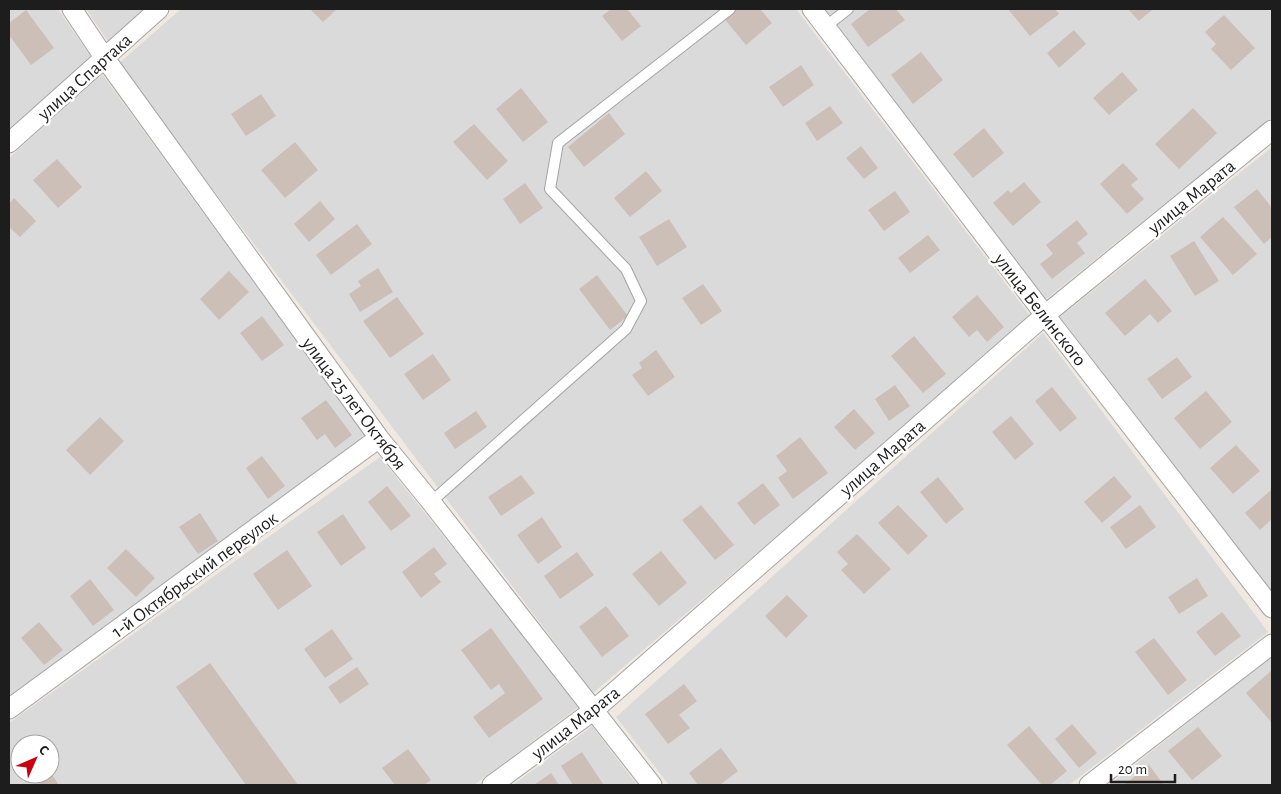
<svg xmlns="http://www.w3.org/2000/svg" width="1281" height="794" font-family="'Alegreya Sans',sans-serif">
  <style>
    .residential { fill: #dbdada; fill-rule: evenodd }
    .building { fill: #cbbfb7 }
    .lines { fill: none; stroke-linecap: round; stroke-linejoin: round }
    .service-casing { stroke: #a4a4a4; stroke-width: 12 }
    .minor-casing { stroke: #a4a4a4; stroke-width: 21 }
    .service { stroke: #fff; stroke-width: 10 }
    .minor { stroke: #fff; stroke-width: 19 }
    .labels { text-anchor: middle; stroke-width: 5; stroke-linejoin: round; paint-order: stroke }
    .street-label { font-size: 19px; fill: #1d1d1d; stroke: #fff }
  </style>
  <rect width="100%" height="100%" fill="#efe9e1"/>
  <path class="residential" d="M9,9H58L92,58L9,130Z
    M86,9H147L109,43Z
    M181,9H796L1032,318L593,693L118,64Z
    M825,9H1272V117L1045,300Z
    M102,74L367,438L9,703V158Z
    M1272,147V594L1060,317Z
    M1043,333L1268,632L1069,785H669L616,717Z
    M380,457L580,706L474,785H9V723ZM20,744H50V774H20Z
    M1272,656V785H1109Z
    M592,726L637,785H513Z"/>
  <path class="building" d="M310,9H337L323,22Z
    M611,9H627L641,26L622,41L602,16Z
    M732,9H760L772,23L746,45L722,16Z
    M870,9H896L905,20L868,47L851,24Z
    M1008,9H1055L1059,14L1030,36Z
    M1128,9H1153L1139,21Z
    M26,10L54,48L31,65L9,35V23Z
    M1224,15L1255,48L1231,70L1211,49L1216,44L1205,32Z
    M1074,30L1086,44L1059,68L1047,53Z
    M921,52L943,80L913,104L891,75Z
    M801,65L814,85L783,107L769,87Z
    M1122,72L1138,90L1109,115L1093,98Z
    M521,88L548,122L523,142L496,109Z
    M261,94L276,116L246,136L231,114Z
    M830,106L843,123L817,141L805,123Z
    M1193,108L1217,133L1179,169L1155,144Z
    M609,113L625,134L584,167L568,147Z
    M474,124L508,161L487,180L453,142Z
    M984,128L1004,153L973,178L953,154Z
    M295,142L318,170L285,198L261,170Z
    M861,146L878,168L864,179L846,158Z
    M57,159L82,187L58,208L33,180Z
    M1123,163L1138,179L1131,185L1144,199L1127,214L1100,184Z
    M646,171L662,191L630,217L614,198Z
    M1024,182L1041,202L1013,226L993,203L1008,190L1011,193Z
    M525,183L543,208L520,224L503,199Z
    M1257,189L1272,208V237L1264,244L1234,207Z
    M895,191L910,212L884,231L868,210Z
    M14,198L36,221L20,237L9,227V204Z
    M320,201L335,219L309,242L294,224Z
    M1223,217L1257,254L1233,275L1200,237Z
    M669,219L687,247L657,266L639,237Z
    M1077,220L1088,234L1077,243L1085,253L1052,279L1040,264L1053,254L1046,245Z
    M357,224L372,244L331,275L316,255Z
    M928,235L940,250L910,273L898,258Z
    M1194,241L1219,281L1195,296L1170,256Z
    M378,268L393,292L360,312L349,294L361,286L358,281Z
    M229,271L249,292L219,320L200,299Z
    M597,275L628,316L610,330L579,289Z
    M1145,279L1172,311L1158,323L1150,314L1125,336L1105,313Z
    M703,284L722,311L701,325L682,298Z
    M977,295L1004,327L987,342L977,330L969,337L952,317Z
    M397,297L424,334L390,358L363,321Z
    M262,316L284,345L262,361L240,333Z
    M914,336L946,374L923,393L891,356Z
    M656,350L675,377L648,396L632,375L642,368L639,363Z
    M433,354L451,380L423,400L404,374Z
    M1177,357L1192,377L1162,399L1147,379Z
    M895,385L910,406L889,421L875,399Z
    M1052,387L1077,418L1060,432L1035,401Z
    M1206,391L1232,422L1200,449L1174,418Z
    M326,400L352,435L335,448L325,434L317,440L301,418Z
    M854,409L875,433L855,450L834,427Z
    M476,411L487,427L455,449L444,433Z
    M1011,416L1034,444L1015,460L992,432Z
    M100,417L124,441L90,475L66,450Z
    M800,437L828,473L793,499L778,478L787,471L776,456Z
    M1236,445L1260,471L1233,494L1210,468Z
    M262,456L285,486L268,499L246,468Z
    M521,475L535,493L501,516L488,497Z
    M1114,476L1132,497L1102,523L1084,502Z
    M938,477L964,509L946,524L920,492Z
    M763,483L780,505L754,525L737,503Z
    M387,486L411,516L391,531L368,502Z
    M1272,489V519L1260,530L1245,513Z
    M701,505L734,545L715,560L682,520Z
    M898,505L928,536L908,555L878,523Z
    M1140,505L1156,527L1126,549L1110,527Z
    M200,513L218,541L198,554L179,527Z
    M343,514L366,548L341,566L317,532Z
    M542,517L562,547L538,564L517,535Z
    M857,534L891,569L864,594L841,570L848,564L837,552Z
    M434,547L447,564L434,574L441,582L421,598L402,572Z
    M126,549L155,578L136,597L107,568Z
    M287,550L312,586L278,610L253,574Z
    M661,551L687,583L659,606L632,574Z
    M577,552L594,575L560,599L544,576Z
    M1197,578L1208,596L1179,614L1168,597Z
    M90,579L114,610L93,626L70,596Z
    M787,595L808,616L786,638L765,616Z
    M606,606L629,636L602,657L579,627Z
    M1222,612L1241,636L1215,656L1196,632Z
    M39,622L63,650L44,665L21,638Z
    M491,628L543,699L489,738L473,717L505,693L499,684L491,690L461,650Z
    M332,629L353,659L325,678L304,649Z
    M1154,638L1187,680L1168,695L1135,652Z
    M210,663L298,785H246L176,687Z
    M357,667L369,684L340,704L328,687Z
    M1272,670V723L1246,693Z
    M684,684L697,701L679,715L690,728L668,744L645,714Z
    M1072,724L1097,753L1079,768L1055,739Z
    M1029,726L1067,771L1050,785H1042L1007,745Z
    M1198,727L1222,756L1192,780L1168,751Z
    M721,748L738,771L720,785H698L689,773Z
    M408,749L431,780L424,785H395L382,768Z
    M582,752L603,784L602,785H573L561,766Z
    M1149,765L1164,785H1124Z
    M551,773L559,785H534Z
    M52,775L59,785H37Z"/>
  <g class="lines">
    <defs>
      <path id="service" d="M825,27L848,9
        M431,502L626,329L641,301L626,269L550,189L558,143L730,9"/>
      <path id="minor" d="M72,9L104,57L379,438L431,502L652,785
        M812,9L1045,315L1272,608
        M9,143L159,9
        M9,709L379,438
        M492,785L594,710L1045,315L1272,130
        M1089,785L1272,644"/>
    </defs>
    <use href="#service" class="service-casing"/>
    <use href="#minor" class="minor-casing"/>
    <use href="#service" class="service"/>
    <use href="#minor" class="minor"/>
  </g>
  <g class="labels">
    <g class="street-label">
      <text transform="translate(84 76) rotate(-42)" y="7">улица Спартака</text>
      <text transform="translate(1191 196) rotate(-39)" y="7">улица Марата</text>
      <text transform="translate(1041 309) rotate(52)" y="7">улица Белинского</text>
      <text transform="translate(355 403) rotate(53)" y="7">улица 25 лет Октября</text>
      <text transform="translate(882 457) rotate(-41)" y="7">улица Марата</text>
      <text transform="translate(194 574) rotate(-36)" y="7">1-й Октябрьский переулок</text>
      <text transform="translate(575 722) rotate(-38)" y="7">улица Марата</text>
    </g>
  </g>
  <rect width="1281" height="794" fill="none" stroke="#1d1d1d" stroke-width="20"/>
  <g transform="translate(35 759) rotate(45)"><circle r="24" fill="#ffffff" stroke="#a5a5a5"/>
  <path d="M0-4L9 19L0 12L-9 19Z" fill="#ca0010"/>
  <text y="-8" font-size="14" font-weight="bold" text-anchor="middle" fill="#1d1d1d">С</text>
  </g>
  <path d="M1111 774v8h64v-8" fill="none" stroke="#1d1d1d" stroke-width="2.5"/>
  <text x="1118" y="774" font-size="15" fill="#1d1d1d" stroke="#ffffff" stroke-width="4" paint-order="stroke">20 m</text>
</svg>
